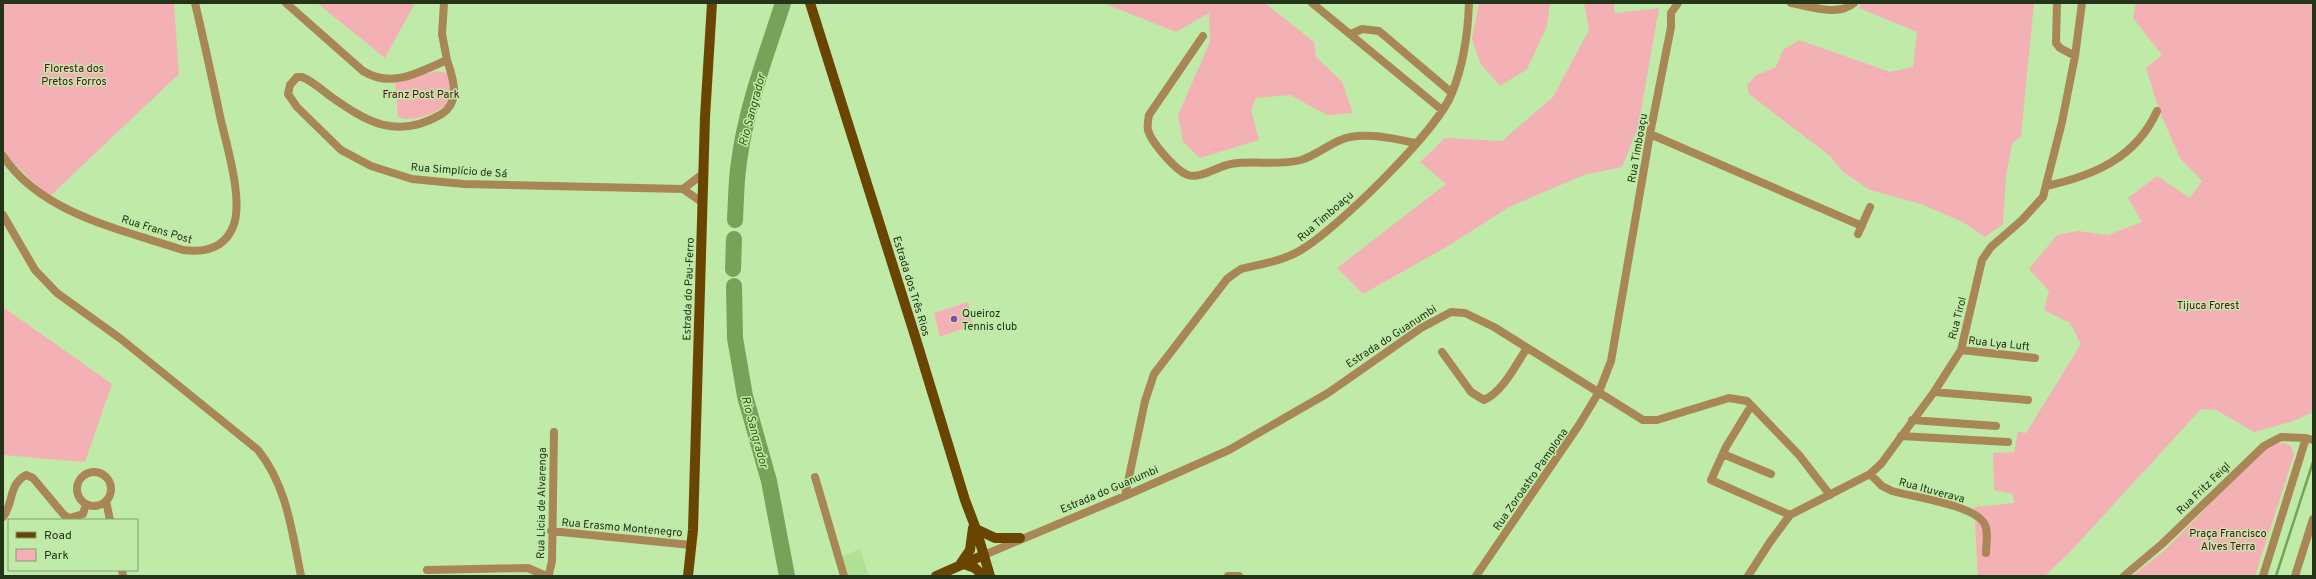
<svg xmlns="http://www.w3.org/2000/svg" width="2316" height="579" font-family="Overpass,sans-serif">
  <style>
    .built { fill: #b1e097 }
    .green { fill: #f4b1b5 }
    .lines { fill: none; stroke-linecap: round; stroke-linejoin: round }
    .stream { stroke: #75a35a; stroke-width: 2.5 }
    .river { stroke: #75a35a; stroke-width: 16 }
    .minor { stroke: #a98656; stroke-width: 8 }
    .primary { stroke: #6a4502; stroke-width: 10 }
    .poi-dot { fill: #9344b4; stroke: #bfeaa7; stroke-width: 1.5 }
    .labels { text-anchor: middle; stroke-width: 3; stroke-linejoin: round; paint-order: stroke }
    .park-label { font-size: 11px; fill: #5b071c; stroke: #bfeaa7 }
    .street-label { font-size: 11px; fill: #23341a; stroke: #bfeaa7 }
    .poi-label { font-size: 11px; fill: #23341a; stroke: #bfeaa7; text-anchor: start }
    .water-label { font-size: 12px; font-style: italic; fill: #2f5a0c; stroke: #bfeaa7 }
  </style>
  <rect width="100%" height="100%" fill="#bfeaa7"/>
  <path class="built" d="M860,549L869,576H845L840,557Z"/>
  <path class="green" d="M3,3H174L179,74L49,197L3,153Z
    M317,3H415L385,58Z
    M1103,3H1265L1314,42L1316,57L1342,82L1353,113L1327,115L1290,95L1256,98L1251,109L1259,140L1200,158L1183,142L1178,115L1210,42L1209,13L1176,32Z
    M1479,3H1550L1547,26L1527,69L1500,86L1480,63L1472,39Z
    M1584,3H1614L1615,13L1659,8L1638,128L1622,167L1584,175L1509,207L1448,246L1363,294L1337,268L1446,184L1420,162L1445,138L1502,141L1553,97L1589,30Z
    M1861,3H2034L2021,136L2012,144L2006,176L2003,224L1985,237L1963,222L1921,204L1870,190L1843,172L1830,156L1749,94L1747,85L1756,75L1775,68L1783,50L1799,40L1890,72L1913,67L1917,32L1859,8Z
    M2136,3H2313V412L2291,422L2254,432L2216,410L2201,409L2070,552L2045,576H1978L1974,507L2014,503L2013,494L1994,490L1993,453L2014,452L2018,432L2026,433L2081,344L2070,323L2044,310L2049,291L2029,269L2057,235L2078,231L2108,235L2142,222L2128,198L2157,176L2190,198L2202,181L2180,158L2159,110L2146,68L2162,55L2133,18Z
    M437,71L447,73C450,79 454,87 453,94C448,111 413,124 398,117L395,83L398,80Z
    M968,302L973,325L940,337L934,313Z
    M3,307L112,384L85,462L3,455Z
    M2284,443L2291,446L2294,455L2255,576H2132L2165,550L2264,449L2274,444Z"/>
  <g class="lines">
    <path class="stream" d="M2276,576L2313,462"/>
    <path class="river" d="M735,220C736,201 736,181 739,162C746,107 766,56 783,3
      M733,269L734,239
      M734,286L735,338L745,396L769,481L787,576"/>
    <path class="minor" d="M286,3L363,71C392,89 419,72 447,60L442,34L444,3
      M1312,3L1442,110
      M1791,3C1809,6 1838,17 1854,3
      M2057,3L2056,43L2060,48L2075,56
      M1351,34L1362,29L1379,31L1452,93
      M1203,36L1149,115C1148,120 1147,125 1148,130C1151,142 1176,171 1188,175C1201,179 1218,166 1231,164C1254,160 1278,166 1301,160C1318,155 1335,139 1350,137C1372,133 1394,139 1416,143
      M447,60C453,78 462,102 440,115C396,140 367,122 330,96C321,89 312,81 302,77H297L290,85L288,94L297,107L341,150L371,166L412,179L464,184L683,189L703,203
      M1650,134L1862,226
      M3,156C42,214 120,229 183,250C205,253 226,248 234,224C243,197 226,144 220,116C212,78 204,41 195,3
      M2046,186C2093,176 2136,158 2157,111
      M683,189L704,173
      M3,215L35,270L57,293L121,339L258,450C287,486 292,532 301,576
      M1858,234L1870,207
      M1961,350L2035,358
      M1442,352L1471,392L1484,400C1503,392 1516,364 1527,348
      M1934,392L2028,400
      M1751,406L1726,447L1711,480L1790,515
      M1912,420L1996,426
      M1901,436L2008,442
      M1723,454L1771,474
      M77 489a17 17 0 1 1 34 0a17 17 0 1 1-34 0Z
      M1870,474L1882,486L1892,491C1913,497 1973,505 1984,523C1989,531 1986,544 1986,553
      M815,477L844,576
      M1125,496L1145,401L1154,374L1227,279L1235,273L1241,269C1261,264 1283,261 1301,250C1337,229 1438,130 1452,93C1463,66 1468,32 1469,3
      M106,501L110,520
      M3,517C14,503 8,485 26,475L33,478L64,515L70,518L83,514L86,504
      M551,531L691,545
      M984,555L1125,496L1229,450L1328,393L1421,328L1451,312L1465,313L1494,327L1643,420H1657L1729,398L1747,401L1799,455L1830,495
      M122,570L123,576
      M427,570L528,568L544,575L549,574L552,561L554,432
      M1228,576H1239
      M1476,576L1579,425L1599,392L1611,361L1650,134L1671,27V13L1678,3
      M1748,576L1770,542L1790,515L1870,474L1881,464L1934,392L1961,350L1982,260L1991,247L2022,220L2043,197L2062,122L2075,56L2082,3
      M2124,576L2162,544L2264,446L2281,437L2306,438
      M2263,576L2306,438L2313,440
      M2295,576L2313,519"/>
    <path class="primary" d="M810,3L915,336L965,500L976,529L990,576
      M976,529L995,538H1020
      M961,563L970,550L973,528
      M961,563L975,568L983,576
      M688,576L693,530L705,117L712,3
      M936,576L984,555"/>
  </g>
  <circle class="poi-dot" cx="954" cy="319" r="4"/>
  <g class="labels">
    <g class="park-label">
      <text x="74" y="72">Floresta dos<tspan x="74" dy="13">Pretos Forros</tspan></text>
      <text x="421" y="98">Franz Post Park</text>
      <text x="2208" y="309">Tijuca Forest</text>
      <text x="2228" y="537">Praça Francisco<tspan x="2228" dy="13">Alves Terra</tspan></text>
    </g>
    <g class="street-label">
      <text transform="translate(1637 148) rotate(-80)" y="4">Rua Timboaçu</text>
      <text transform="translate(459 170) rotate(4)" y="4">Rua Simplício de Sá</text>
      <text transform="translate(1325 216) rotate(-41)" y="4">Rua Timboaçu</text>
      <text transform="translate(157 229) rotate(17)" y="4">Rua Frans Post</text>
      <text transform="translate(912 286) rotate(73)" y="4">Estrada dos Três Rios</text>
      <text transform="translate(688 289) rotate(-88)" y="4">Estrada do Pau-Ferro</text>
      <text transform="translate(1957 318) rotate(-76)" y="4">Rua Tirol</text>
      <text transform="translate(1391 336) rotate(-33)" y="4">Estrada do Guanumbi</text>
      <text transform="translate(1999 343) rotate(6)" y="4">Rua Lya Luft</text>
      <text transform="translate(1530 479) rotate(-55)" y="4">Rua Zoroastro Pamplona</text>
      <text transform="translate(2203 488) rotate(-44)" y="4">Rua Fritz Feigl</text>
      <text transform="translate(1109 489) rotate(-23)" y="4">Estrada do Guanumbi</text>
      <text transform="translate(1932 490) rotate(15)" y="4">Rua Ituverava</text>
      <text transform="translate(541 503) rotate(-89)" y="4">Rua Licia de Alvarenga</text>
      <text transform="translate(622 527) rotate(5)" y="4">Rua Erasmo Montenegro</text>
    </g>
    <g class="poi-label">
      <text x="962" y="317">Queiroz<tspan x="962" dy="13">Tennis club</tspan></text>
    </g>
    <g class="water-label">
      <text transform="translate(752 110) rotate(-75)" y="4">Rio Sangrador</text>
      <text transform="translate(755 432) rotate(75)" y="4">Rio Sangrador</text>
    </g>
  </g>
  <rect width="2316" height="579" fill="none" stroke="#23341a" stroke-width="8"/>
  <rect x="8" y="519" width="130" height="52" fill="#bfeaa7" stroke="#81a16f"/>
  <rect x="16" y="532" width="20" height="6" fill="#6a4502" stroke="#81a16f"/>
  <text x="44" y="539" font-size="12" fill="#23341a">Road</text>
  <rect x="16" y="549" width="20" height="12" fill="#f4b1b5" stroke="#81a16f"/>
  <text x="44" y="559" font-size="12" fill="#23341a">Park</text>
</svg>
